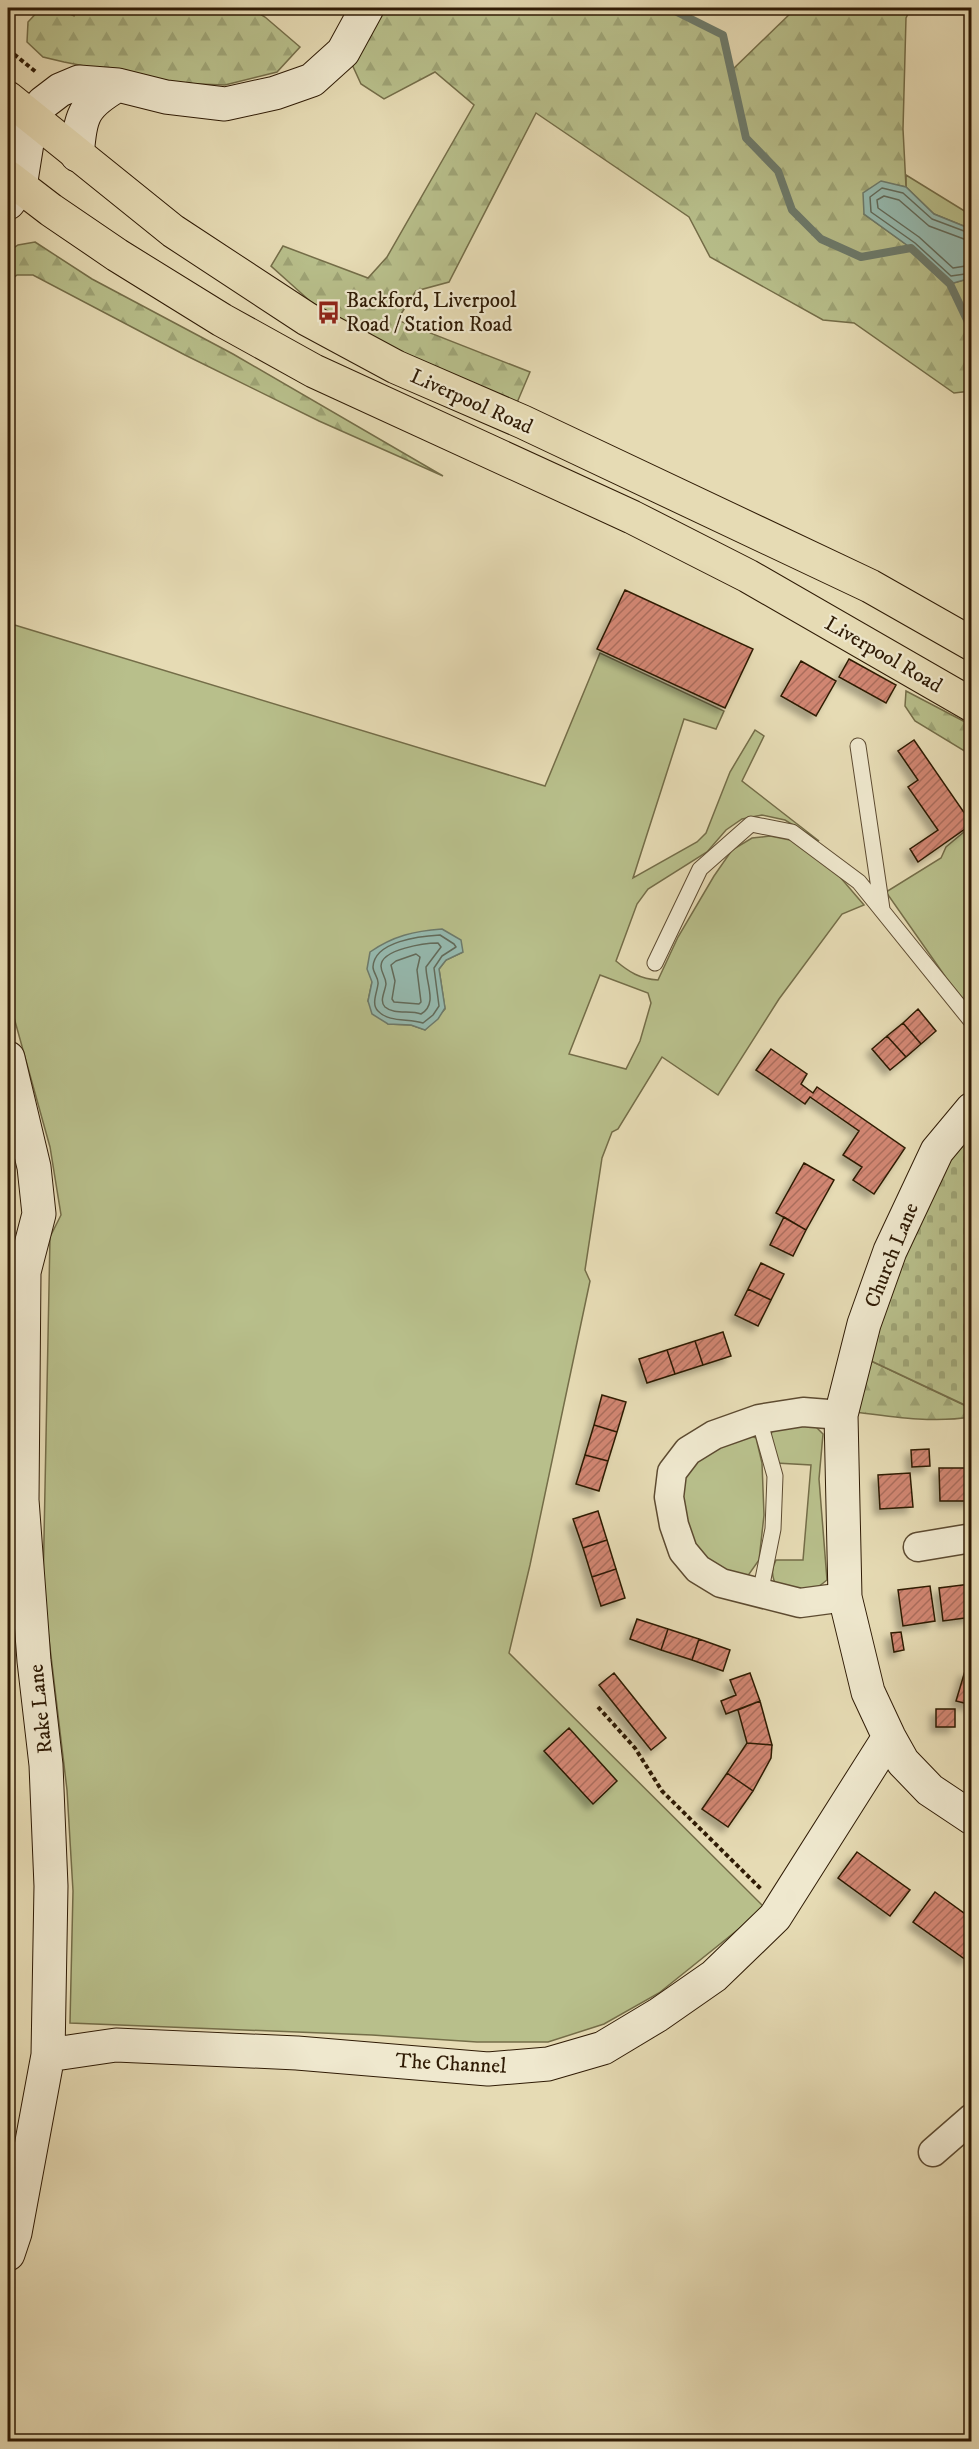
<svg xmlns="http://www.w3.org/2000/svg" width="979" height="2449" font-family="'IM FELL DW Pica',serif">
  <style>
    .green { fill: #b8bf8b; stroke: #746d48; stroke-width: 1.5; fill-rule: evenodd }
    .forest { fill: url(#forest-firs); stroke: #746d48; stroke-width: 1.5 }
    .cemetery { fill: url(#cemetery-stones); stroke: #746d48; stroke-width: 1.5 }
    .water { fill: #96bbb1; stroke: #6d7b6c; stroke-width: 1.5 }
    .lines { fill: none; stroke-linecap: round; stroke-linejoin: round }
    .shore { stroke: #626b5b; stroke-width: 1.5 }
    .stream { stroke: #6d7b6c; stroke-width: 8 }
    .building { fill: url(#building-hatch); stroke: #2f1b05; stroke-width: 1.5; filter: url(#shadow) }
    .lane-casing { stroke: #5d4b31; stroke-width: 17 }
    .street-casing { stroke: #5d4b31; stroke-width: 31 }
    .secondary-casing { stroke: #2f1b05; stroke-width: 35 }
    .highway-casing { stroke: #2f1b05; stroke-width: 35 }
    .path { stroke: #2f1b05; stroke-width: 4; stroke-dasharray: 4.5 3; stroke-linecap: butt }
    .lane { stroke: #efe8ce; stroke-width: 15 }
    .street { stroke: #efe8ce; stroke-width: 28 }
    .secondary { stroke: #efe8ce; stroke-width: 33 }
    .highway { stroke: #e6dbb4; stroke-width: 33 }
    .labels { text-anchor: middle; stroke-width: 4.5; stroke-linejoin: round; paint-order: stroke }
    .poi-label { font-size: 21px; fill: #2f1b05; stroke: #efe8ce; text-anchor: start }
    .street-label { font-size: 21px; fill: #2f1b05; stroke: #efe8ce }
  </style>
  <defs>
    <pattern id="forest-firs" width="22" height="20" patternUnits="userSpaceOnUse" patternTransform="scale(1.5)"><rect width="22" height="20" fill="#b8bf8b"/><path d="M5 1l3.5 6h-7zM16 11l3.5 6h-7z" fill="#9ea476"/></pattern>
    <pattern id="cemetery-stones" width="16" height="16" patternUnits="userSpaceOnUse" patternTransform="scale(1.5)"><rect width="16" height="16" fill="#b8bf8b"/><path d="M2 7V4a2 2 0 0 1 4 0v3zM10 15v-3a2 2 0 0 1 4 0v3z" fill="#9ea476"/></pattern>
    <pattern id="building-hatch" width="6" height="6" patternUnits="userSpaceOnUse" patternTransform="scale(1.5)"><rect width="6" height="6" fill="#d18672"/><path d="M-1 1l2-2M0 6l6-6M5 7l2-2" fill="none" stroke="#aa6d5c"/></pattern>
    <filter id="shadow"><feDropShadow dx="-5.5" dy="5.5" stdDeviation="3" flood-color="#0004"/></filter>
  </defs>
  <rect width="100%" height="100%" fill="#e6dbb4"/>
  <filter id="stains"><feTurbulence type="fractalNoise" baseFrequency=".00333" numOctaves="4"/><feColorMatrix values="0 0 0 0 .2 0 0 0 0 .09 0 0 0 0 .02 0 0 0 .5 -.17"/></filter>
  <radialGradient id="worn" r=".72"><stop offset=".6" stop-color="#630" stop-opacity="0"/><stop offset="1" stop-color="#630" stop-opacity=".3"/></radialGradient>
  <path class="green" d="M906,175L971,215V229L934,214L906,187Z
    M971,278V324H969L950,284Z
    M8,623L545,786L600,653L724,711L716,729L684,719L633,878L697,842L706,833L730,772L755,730L764,736L742,781L819,841L785,820L762,815L742,819L726,830L707,852L648,889L637,904L616,961C629,972 640,979 658,980L678,937L714,876L732,850L752,838L770,836L795,841L840,877L864,905L842,914L779,999L718,1095L662,1057L618,1129L612,1132L602,1158L585,1270L590,1281L530,1565L509,1653L765,1908L659,1993L604,2024L548,2042H477L372,2035L70,2023L73,1891L67,1790L43,1589L50,1237L61,1215L50,1147L8,996ZM463,952L446,960L439,969L445,1009L425,1030L411,1025L388,1024L368,1001L372,982ZM600,975L648,993L651,1003L640,1041L626,1069L569,1054Z
    M971,826V1009L947,979L886,892L941,858L946,847Z
    M774,1422L815,1426L823,1434L819,1479L827,1580L813,1591L778,1588C772,1579 770,1570 776,1560H803L811,1465L776,1463L771,1435Z
    M750,1435L756,1438L762,1463L764,1515L759,1560L747,1577L736,1581L695,1557L679,1506L686,1468L715,1446Z"/>
  <path class="forest" d="M41,8H58L74,16L76,8H250L265,17L300,47L277,72L225,85L170,83L64,62L43,57L27,42L28,22Z
    M379,8H669L723,35L732,70L796,8H911L906,18L903,129L906,187L881,182L864,214L911,248L950,284L968,324H971V391L954,393L854,323L823,320L710,257L689,217L536,113L449,282L416,291L397,320L530,372L516,405L407,358L311,302L271,266L283,246L368,278L387,257L474,105L435,72L384,99L361,84L350,60Z
    M35,242L92,279L233,354L443,476L319,421L185,355L33,275H17L8,282V252L18,245Z
    M906,691L971,725V755L915,721L905,706Z
    M867,1359L966,1406L971,1400V1417C933,1423 894,1417 855,1412Z"/>
  <path class="cemetery" d="M971,1129V1400L967,1406L867,1359L905,1257L956,1143Z"/>
  <path class="water" d="M881,181L906,187L934,214L971,229V278L950,284L911,248L864,214L863,193Z
    M442,929L461,940L463,952L446,960L439,969L445,1008L438,1019L425,1030L411,1025L388,1024L372,1014L368,1001L372,982L367,969L370,952C393,936 414,931 442,929Z"/>
  <g class="lines">
    <path class="shore" d="M972,234L932,219L903,193L882,188L870,197L871,212L915,243L951,276L972,273
      M972,242L929,226L899,200L884,196L877,200L878,208L919,237L953,268L972,265
      M440,935L454,944L456,947L442,956L434,968L439,1006L433,1015L423,1023C409,1018 389,1023 378,1011C371,1004 377,993 378,984C379,978 373,973 373,967C374,941 421,936 440,935Z
      M438,943L441,947L426,967C426,984 438,1004 421,1014C410,1010 394,1015 385,1007C379,1001 385,992 386,984C386,977 381,973 381,966C381,949 426,943 438,943Z
      M416,954L420,957L417,970L421,1002L419,1004L394,1002L392,999L395,981L391,965L396,961Z"/>
    <path class="stream" d="M669,8L723,35L746,138L778,171L792,210L821,239L861,257L911,248L950,284L969,324H972"/>
  </g>
  <path class="building" d="M625,590L753,649L725,708L597,649Z
    M849,659L896,685L886,703L839,677Z
    M801,661L836,681L816,716L781,696Z
    M914,740L972,824L918,862L910,849L938,830L908,787L918,780L898,751Z
    M918,1009L936,1031L921,1044L903,1023Z
    M903,1023L921,1044L906,1057L887,1036Z
    M887,1036L906,1057L890,1070L872,1049Z
    M771,1049L807,1074L801,1084L813,1093L817,1087L905,1148L874,1194L853,1180L862,1167L843,1155L859,1131L810,1097L805,1104L756,1070Z
    M804,1163L834,1180L806,1230L776,1213Z
    M784,1217L806,1230L793,1256L770,1245Z
    M761,1263L784,1274L771,1300L748,1289Z
    M748,1289L771,1300L758,1326L735,1315Z
    M723,1332L731,1356L703,1365L695,1341Z
    M695,1341L703,1365L675,1374L667,1350Z
    M667,1350L675,1374L647,1383L639,1359Z
    M602,1395L626,1402L617,1432L594,1425Z
    M594,1425L617,1432L608,1461L585,1455Z
    M929,1449L930,1466L912,1467L911,1450Z
    M585,1455L608,1461L599,1491L576,1484Z
    M939,1468H971L972,1501H940Z
    M910,1473L913,1507L880,1509L878,1475Z
    M598,1511L607,1540L583,1548L573,1519Z
    M607,1540L616,1569L592,1577L583,1548Z
    M616,1569L625,1598L601,1606L592,1577Z
    M970,1584L972,1617L943,1621L939,1588Z
    M930,1586L935,1621L903,1626L898,1590Z
    M637,1619L668,1629L661,1650L630,1639Z
    M668,1629L699,1639L692,1660L661,1650Z
    M901,1632L904,1650L894,1652L891,1633Z
    M699,1639L730,1650L723,1671L692,1660Z
    M965,1671L972,1673V1705L956,1701Z
    M614,1673L666,1738L651,1750L599,1685Z
    M750,1673L760,1701L726,1714L721,1701L736,1695L730,1680Z
    M760,1701L772,1745L747,1743L738,1710Z
    M936,1709H955V1727H936Z
    M569,1728L617,1781L593,1804L544,1751Z
    M747,1743L772,1745L771,1758L753,1791L727,1773Z
    M727,1773L753,1791L728,1827L702,1809Z
    M857,1852L910,1890L890,1916L838,1878Z
    M935,1892L972,1919V1952L966,1960L913,1922Z"/>
  <g class="lines">
    <defs>
      <path id="lane" d="M858,746L882,909
        M655,963L700,869L751,824L792,832L859,882L972,1022
        M759,1419L775,1476L773,1529L760,1594"/>
      <path id="street" d="M841,1415L803,1412L759,1419L714,1435L688,1451L672,1472L669,1497L674,1525L683,1551L698,1569L721,1583L800,1603L845,1597
        M918,1547L972,1538
        M933,2152L972,2118"/>
      <path id="secondary" d="M77,155C81,115 82,106 118,85
        M8,203L20,187L31,118L43,103L60,90L79,82L118,85L166,97L225,104L275,93L312,80L343,52L367,8
        M8,1058L34,1167L39,1214L24,1272L22,1500L34,1661L46,1765L51,1886L48,2055L15,2233L8,2254
        M972,1109L937,1151L890,1251L864,1324L841,1415L845,1597L868,1692L889,1737L903,1762L930,1790L972,1818
        M48,2055L116,2045L297,2053L488,2069L548,2064L603,2048L658,2015L714,1976L775,1917L889,1737"/>
      <path id="highway" d="M8,98L173,231L307,319L396,367L523,422L870,586L972,644
        M8,177L51,210L117,255L222,320L314,371L632,517L748,576L972,705"/>
    </defs>
    <use href="#lane" class="lane-casing"/>
    <use href="#street" class="street-casing"/>
    <use href="#secondary" class="secondary-casing"/>
    <use href="#highway" class="highway-casing"/>
    <path class="path" d="M8,52L10,51L36,72
      M598,1707L635,1748L662,1791L761,1889"/>
    <use href="#lane" class="lane"/>
    <use href="#street" class="street"/>
    <use href="#secondary" class="secondary"/>
    <use href="#highway" class="highway"/>
  </g>
  <defs>
    <symbol id="bus-bare" viewBox="-9 -9 18 18"><path d="M-5-6H5V4H4V6H2V4H-2V6H-4V4H-5ZM-3.5-4V0h7V-4ZM-3.5 1.2v1.5H-2V1.2ZM2 1.2v1.5H3.5V1.2Z" fill="#8f2418" stroke="#efe8ce" stroke-width="2.5" paint-order="stroke"/></symbol>
  </defs>
  <g fill-rule="evenodd">
    <use href="#bus-bare" x="312" y="296" width="33" height="33"/>
  </g>
  <g class="labels">
    <g class="poi-label">
      <text x="346" y="307">Backford, Liverpool<tspan x="346" dy="24">Road / Station Road</tspan></text>
    </g>
    <g class="street-label">
      <text transform="translate(472 401) rotate(24)" y="7">Liverpool Road</text>
      <text transform="translate(884 654) rotate(30)" y="7">Liverpool Road</text>
      <text transform="translate(891 1255) rotate(-68)" y="7">Church Lane</text>
      <text transform="translate(40 1709) rotate(-96)" y="7">Rake Lane</text>
      <text transform="translate(451 2063) rotate(3)" y="7">The Channel</text>
    </g>
  </g>
  <rect width="979" height="2449" fill="none" stroke="#e6dbb4" stroke-width="30"/>
  <rect x="9" y="9" width="961" height="2431" fill="none" stroke="#2f1b05" stroke-width="3"/>
  <rect x="15" y="15" width="949" height="2419" fill="none" stroke="#2f1b05" stroke-width="1.5"/>
  <rect width="100%" height="100%" filter="url(#stains)"/>
  <rect width="100%" height="100%" fill="url(#worn)"/>
</svg>
